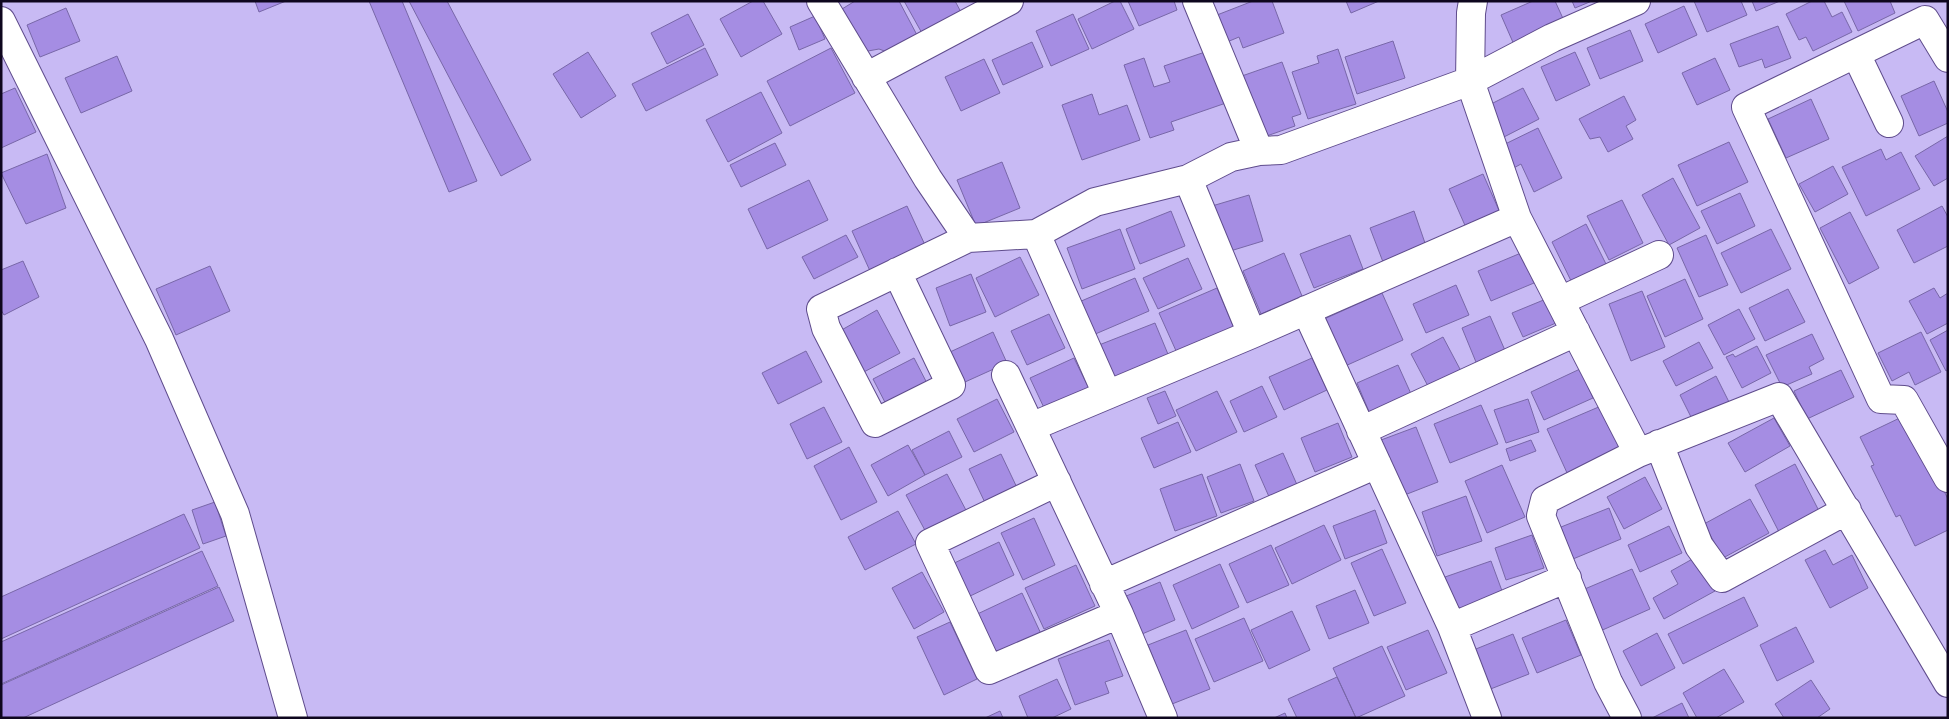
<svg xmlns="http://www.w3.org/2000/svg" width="1949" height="719" font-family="'Archivo Narrow',sans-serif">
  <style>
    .building { fill: #a58de3; stroke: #7867a8 }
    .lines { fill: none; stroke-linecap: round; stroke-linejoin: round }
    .minor-casing { stroke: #5f4c8c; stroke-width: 30 }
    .minor { stroke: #fff; stroke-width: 28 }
  </style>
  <rect width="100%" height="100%" fill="#c8baf4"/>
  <path class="building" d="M255,1H286L259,12Z
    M369,1H402L477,181L449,192Z
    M409,1H447L531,160L501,176Z
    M753,1H763L782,34L741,57L720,19Z
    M855,1H899L917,35L887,52L879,49L868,51L862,48L842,9Z
    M904,1H955L962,14L923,35Z
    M1115,1H1120L1134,29L1092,49L1078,19Z
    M1128,1H1174L1177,10L1139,26Z
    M1253,1H1272L1284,33L1243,48L1239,37L1227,42L1217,15Z
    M1346,1H1379L1351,13Z
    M1533,1H1555L1566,25L1515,47L1501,15Z
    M1572,1H1592L1575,8Z
    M1694,1H1741L1747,15L1707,32Z
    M1752,1H1780L1756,11Z
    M1812,1H1824L1832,17L1842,12L1852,32L1813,51L1806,37L1799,40L1786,14Z
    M1844,1H1890L1895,13L1858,31Z
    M1684,6L1697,35L1658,53L1645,24Z
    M66,8L80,41L40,57L27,25Z
    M688,14L704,45L667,64L651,33Z
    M1073,14L1089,49L1051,66L1036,31Z
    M815,16L825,39L799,50L790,27Z
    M1778,26L1791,58L1765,68L1762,59L1739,67L1730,44Z
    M1630,30L1643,61L1600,79L1587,48Z
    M1393,41L1405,78L1357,94L1345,57Z
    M1032,42L1043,67L1003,85L992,60Z
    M705,48L718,75L646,111L632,84Z
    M831,48L855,93L790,126L767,81Z
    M1338,49L1356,104L1308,119L1292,72L1319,63L1317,56Z
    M1208,51L1226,103L1171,122L1174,130L1150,138L1124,65L1144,58L1154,87L1170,82L1164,66Z
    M588,52L616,96L581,118L553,74Z
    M1575,52L1590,85L1556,101L1541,67Z
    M117,56L132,91L81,113L65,78Z
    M1715,58L1730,90L1697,105L1682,73Z
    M984,59L1000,93L961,111L945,77Z
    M1282,62L1301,114L1292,117L1295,126L1261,138L1239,77Z
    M1934,81L1948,112V123L1919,136L1901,96Z
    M15,88L36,132L1,148V94Z
    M1523,88L1539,119L1502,138L1487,106Z
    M761,92L782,133L728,162L706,120Z
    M1092,94L1099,115L1127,105L1140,140L1082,160L1062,105Z
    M1624,96L1636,120L1626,126L1633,139L1608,152L1600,137L1590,139L1579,119Z
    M1811,99L1829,139L1786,158L1768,119Z
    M1538,128L1562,178L1534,192L1521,164L1510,170L1499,147Z
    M1948,136V178L1934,186L1915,156Z
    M1729,142L1748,182L1697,206L1678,165Z
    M775,143L786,165L741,187L730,165Z
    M1881,149L1886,160L1901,152L1920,189L1866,216L1842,167Z
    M47,154L66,208L26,224L1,173Z
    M1002,162L1020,208L976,226L957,180Z
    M1833,166L1848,194L1815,212L1799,184Z
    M1483,174L1501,215L1467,230L1449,189Z
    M1673,178L1700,228L1669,245L1642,195Z
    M809,180L828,220L767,249L748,209Z
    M1740,193L1755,226L1717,244L1701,211Z
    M1249,195L1263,241L1227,252L1212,206Z
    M1622,200L1643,243L1609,260L1587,216Z
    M907,206L925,245L870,271L852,231Z
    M1942,206L1948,217V246L1914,263L1897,230Z
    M1171,211L1185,246L1140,264L1126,229Z
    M1414,211L1426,246L1383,262L1370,228Z
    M1850,212L1879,268L1849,284L1820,228Z
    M1586,224L1610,272L1575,289L1552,242Z
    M1120,229L1135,269L1082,289L1067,248Z
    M1771,229L1791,269L1741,293L1721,253Z
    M846,235L858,257L814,279L802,257Z
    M1350,235L1363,269L1314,288L1300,254Z
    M1706,235L1728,285L1699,297L1677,248Z
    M1284,253L1302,296L1261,314L1243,271Z
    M1521,253L1534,283L1491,301L1478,271Z
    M1020,257L1039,295L995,317L976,278Z
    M1188,258L1202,289L1158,309L1143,278Z
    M23,261L39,297L4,315L1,310V270Z
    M210,266L230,311L176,335L156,289Z
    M971,274L986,312L950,326L936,288Z
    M1135,278L1149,311L1093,335L1079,302Z
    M1685,279L1703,319L1665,337L1647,296Z
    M1456,285L1469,315L1426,333L1413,304Z
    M1217,288L1234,328L1177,353L1159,313Z
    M1934,288L1940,298L1948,293V323L1927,334L1909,301Z
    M1788,289L1805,322L1765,341L1749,308Z
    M1642,291L1665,347L1631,361L1609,304Z
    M1382,293L1403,340L1343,367L1322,320Z
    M1546,299L1556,323L1523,337L1512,313Z
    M1739,309L1755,339L1724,355L1708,325Z
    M877,310L900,353L860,374L838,332Z
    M1049,314L1065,348L1027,365L1011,331Z
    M1490,316L1507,355L1478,367L1462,328Z
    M1155,323L1170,359L1114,381L1099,345Z
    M1948,330V370L1946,371L1930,340Z
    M993,332L1007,363L965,382L950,352Z
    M1921,332L1941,372L1915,385L1909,372L1892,381L1878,353Z
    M1812,334L1824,359L1809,367L1812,374L1782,387L1766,355Z
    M1443,337L1461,371L1429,388L1411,354Z
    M1699,342L1713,368L1676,386L1663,361Z
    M1757,346L1771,373L1742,388L1726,357L1733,354L1735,357Z
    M806,351L822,382L778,404L762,373Z
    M914,358L930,389L889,410L873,379Z
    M1074,358L1090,391L1046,412L1030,378Z
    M1312,358L1327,390L1284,410L1269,377Z
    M1398,365L1412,396L1370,414L1357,383Z
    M1580,369L1593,398L1544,420L1531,392Z
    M1841,370L1854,397L1807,419L1794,391Z
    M1716,376L1731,406L1695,425L1680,395Z
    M1262,386L1277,417L1244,432L1230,401Z
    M1165,391L1176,416L1158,424L1147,398Z
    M1217,391L1237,432L1196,451L1176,410Z
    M997,399L1014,432L974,452L957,419Z
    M1528,399L1539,432L1506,443L1494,410Z
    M1481,405L1498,444L1450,463L1434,424Z
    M1601,406L1621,452L1568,475L1547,429Z
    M824,407L842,442L807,459L790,424Z
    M1906,415L1948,499V530L1915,546L1900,515L1896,517L1871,466L1874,465L1860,437Z
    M1774,418L1790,446L1745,472L1728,443Z
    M1178,422L1191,452L1154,468L1141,438Z
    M1338,423L1352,457L1315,472L1301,438Z
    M1416,427L1438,482L1402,496L1381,440Z
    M949,431L962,457L925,475L912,450Z
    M1531,440L1536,451L1510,461L1506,449Z
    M908,445L925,475L888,496L871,465Z
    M849,447L877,502L841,520L814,466Z
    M1283,453L1298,487L1270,499L1255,465Z
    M1001,454L1020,494L988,509L969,469Z
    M1240,464L1254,501L1221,513L1207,477Z
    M1795,464L1819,511L1779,532L1755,485Z
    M1502,465L1525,517L1487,533L1465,481Z
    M947,474L968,514L928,536L906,495Z
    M1202,474L1217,516L1175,531L1160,489Z
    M1645,477L1662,509L1624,529L1607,497Z
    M1466,496L1482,541L1437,556L1422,512Z
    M1750,499L1769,533L1723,558L1704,524Z
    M215,502L226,536L203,544L192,510Z
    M1609,508L1621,539L1573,559L1561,527Z
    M1375,510L1387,543L1345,559L1333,526Z
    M898,511L916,544L865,570L848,537Z
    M184,514L200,548L1,639V597Z
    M1034,518L1055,565L1023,580L1001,533Z
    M1324,525L1341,560L1292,584L1275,548Z
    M1669,526L1682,553L1640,572L1628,545Z
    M1532,535L1544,568L1506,580L1495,548Z
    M999,542L1014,575L966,598L950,565Z
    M1271,545L1289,585L1247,603L1229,564Z
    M1382,549L1406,603L1374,616L1351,563Z
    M1825,550L1833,565L1852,555L1868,588L1830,608L1805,560Z
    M202,551L218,586L1,684V642Z
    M1696,557L1715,591L1664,619L1653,598L1678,584L1671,571Z
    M1491,561L1505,599L1458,615L1445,577Z
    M1220,564L1239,607L1192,629L1173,585Z
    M1076,565L1095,606L1044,629L1025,588Z
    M1632,569L1650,609L1598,632L1580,591Z
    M922,572L944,612L914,629L892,588Z
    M1160,582L1175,620L1135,637L1119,599Z
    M219,587L234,621L23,718H1V685Z
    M1355,590L1369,623L1329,639L1316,606Z
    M1022,593L1042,636L992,660L971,617Z
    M1744,597L1758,626L1683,664L1668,634Z
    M1292,611L1310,650L1269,669L1251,630Z
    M1244,618L1263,661L1214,682L1195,639Z
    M1566,620L1581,655L1537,673L1522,638Z
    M950,622L977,679L944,695L917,637Z
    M1796,627L1814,662L1777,681L1760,645Z
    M1186,630L1210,689L1172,704L1148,645Z
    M1428,630L1447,673L1406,690L1387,647Z
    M1657,633L1675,668L1641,686L1623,651Z
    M1513,634L1529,674L1488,690L1471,651Z
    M1109,640L1123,676L1105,682L1109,693L1075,705L1058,659Z
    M1382,646L1405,696L1356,718L1333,668Z
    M1724,669L1744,702L1716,718H1697L1683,693Z
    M1337,677L1356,718H1297L1288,699Z
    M1057,679L1071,709L1052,718H1028L1019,696Z
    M1811,680L1830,709L1817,718H1784L1775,704Z
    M1682,703L1689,718H1652Z
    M1000,711L1003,718H985Z
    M1285,713L1287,718H1274Z"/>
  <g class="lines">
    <defs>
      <path id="minor" d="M821,1L928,179L968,238
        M1197,1L1259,151
        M1473,1L1471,13L1470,81L1517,218L1638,453L1779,397L1948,683
        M1,21L159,339L235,514L293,718
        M1856,54L1889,123
        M1948,58L1925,20L1746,107L1881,399L1904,400L1948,478
        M866,77L1009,1
        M1188,179L1252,334
        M1036,234L1107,394
        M897,272L951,385L875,423L826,328L821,309L968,238L1036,234L1095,202L1188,179L1231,157L1259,151L1281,150L1470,81L1552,38L1636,1
        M1560,301L1659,255
        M1306,310L1452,627L1487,718
        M1006,375L1119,614L1163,718
        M1031,427L1252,334L1517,218
        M1361,431L1576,332
        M1659,444L1699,546L1722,578L1847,510
        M1057,482L930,543L989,670L1119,614
        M1104,584L1377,464
        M1452,627L1567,578
        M1627,718L1608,682L1541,516L1545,500L1638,453"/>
    </defs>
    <use href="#minor" class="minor-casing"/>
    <use href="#minor" class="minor"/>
  </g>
  <rect width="1949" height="719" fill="none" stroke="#0e061e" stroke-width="5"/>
</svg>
